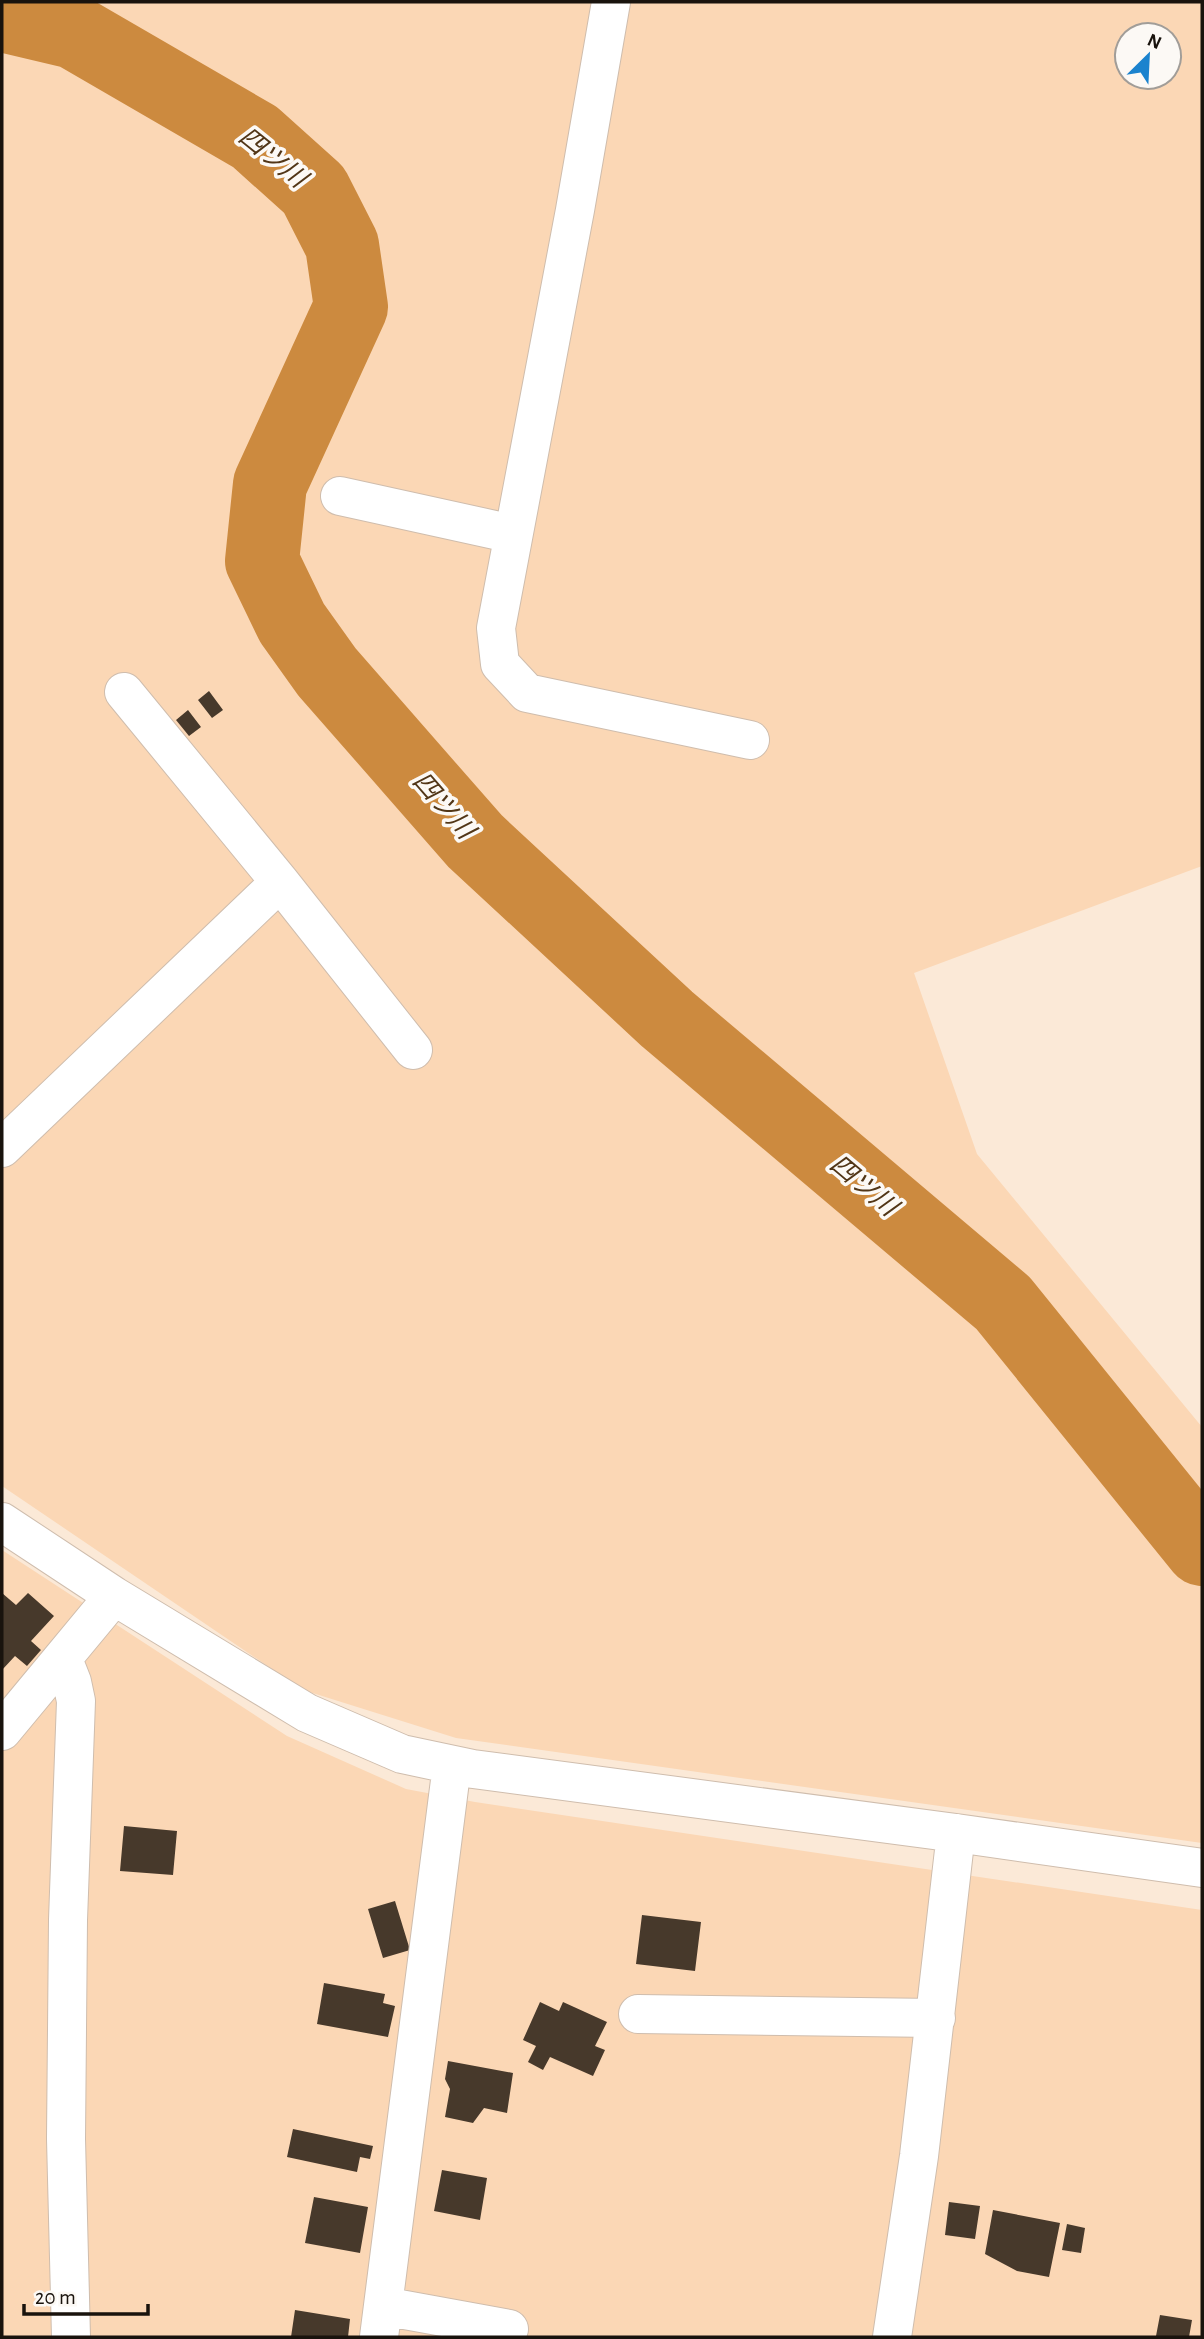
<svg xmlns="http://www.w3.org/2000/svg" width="1204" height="2339" font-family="'Alegreya Sans','Noto Sans JP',sans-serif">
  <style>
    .green { fill: #fbd7b5; fill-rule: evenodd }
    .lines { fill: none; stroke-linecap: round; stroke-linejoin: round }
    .river { stroke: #cc8a3f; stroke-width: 74 }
    .building { fill: #47392b }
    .minor-casing { stroke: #cfbdad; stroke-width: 40 }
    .minor { stroke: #fff; stroke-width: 38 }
    .labels { text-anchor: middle; stroke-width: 7; stroke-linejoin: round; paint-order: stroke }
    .water-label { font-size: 26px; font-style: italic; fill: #523617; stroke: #fcf9f5 }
  </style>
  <rect width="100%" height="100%" fill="#fbe9d7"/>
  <path class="green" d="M2,2H1202V866L914,973L977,1154L1202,1427V1843L456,1738L303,1690L2,1486ZM1127,35H1169V77H1127Z
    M2,1550L287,1736L406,1789L475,1802L1202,1910V2337H2Z"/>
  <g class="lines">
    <path class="river" d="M2,15L74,32L255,137L314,190L342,245L351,307L270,484L262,561L292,623L327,672L475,841L667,1019L1003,1303L1202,1549"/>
  </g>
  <path class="building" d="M209,691L223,710L212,718L198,700Z
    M188,710L201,727L189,736L176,720Z
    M2,1593L16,1605L28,1593L54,1616L31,1641L41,1650L27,1666L15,1656L2,1670Z
    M124,1826L177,1831L173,1875L120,1871Z
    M395,1901L410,1950L383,1958L368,1909Z
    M642,1915L701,1922L695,1971L636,1964Z
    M324,1983L385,1994L383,2003L395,2006L388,2037L317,2024Z
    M540,2002L559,2011L563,2002L607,2022L595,2046L605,2050L593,2076L550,2057L543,2070L528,2062L536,2046L523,2040Z
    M448,2061L513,2073L507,2113L484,2108L473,2123L445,2117L450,2089L445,2079Z
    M293,2129L373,2146L370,2159L360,2157L357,2172L287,2157Z
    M442,2170L487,2178L480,2220L434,2211Z
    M314,2197L368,2207L360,2253L305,2243Z
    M949,2202L980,2206L975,2239L945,2235Z
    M993,2210L1060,2223L1049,2277L1017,2271L985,2254Z
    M1067,2224L1085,2228L1081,2253L1062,2250Z
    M295,2310L350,2319L348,2337H291Z
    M1160,2315L1192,2320L1189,2337L1156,2336Z"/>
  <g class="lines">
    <defs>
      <path id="minor" d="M611,2L575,210L496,628L500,664L527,693L750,740
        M340,496L513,534
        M124,692L280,882L413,1050
        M2,1148L280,882
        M2,1522L114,1596L307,1713L402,1754L473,1769L956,1833L1202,1868
        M63,1659L72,1682L76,1701L68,1920L66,2139L71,2337
        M2,1731L114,1596
        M638,2014L936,2018
        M383,2306L509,2329
        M379,2337L452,1765
        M892,2337L919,2156L956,1833"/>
    </defs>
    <use href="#minor" class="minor-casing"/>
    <use href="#minor" class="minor"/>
  </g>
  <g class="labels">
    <g class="water-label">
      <text transform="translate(273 157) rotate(39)" y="9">四ツ川</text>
      <text transform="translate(444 805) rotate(49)" y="9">四ツ川</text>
      <text transform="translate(864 1185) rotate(40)" y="9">四ツ川</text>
    </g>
  </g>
  <rect width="1204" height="2339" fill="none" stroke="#19130d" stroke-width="7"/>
  <g transform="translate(1148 56) rotate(24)"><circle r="33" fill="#fcf9f5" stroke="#a19d98" stroke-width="2"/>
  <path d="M0-5L12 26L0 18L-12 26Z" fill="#1b83ce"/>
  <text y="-10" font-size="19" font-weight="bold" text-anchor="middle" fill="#19130d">N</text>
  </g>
  <path d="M24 2304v10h124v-10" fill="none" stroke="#19130d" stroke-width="3.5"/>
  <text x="35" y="2304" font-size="21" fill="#19130d" stroke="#fcf9f5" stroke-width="5" paint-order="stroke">20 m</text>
</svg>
